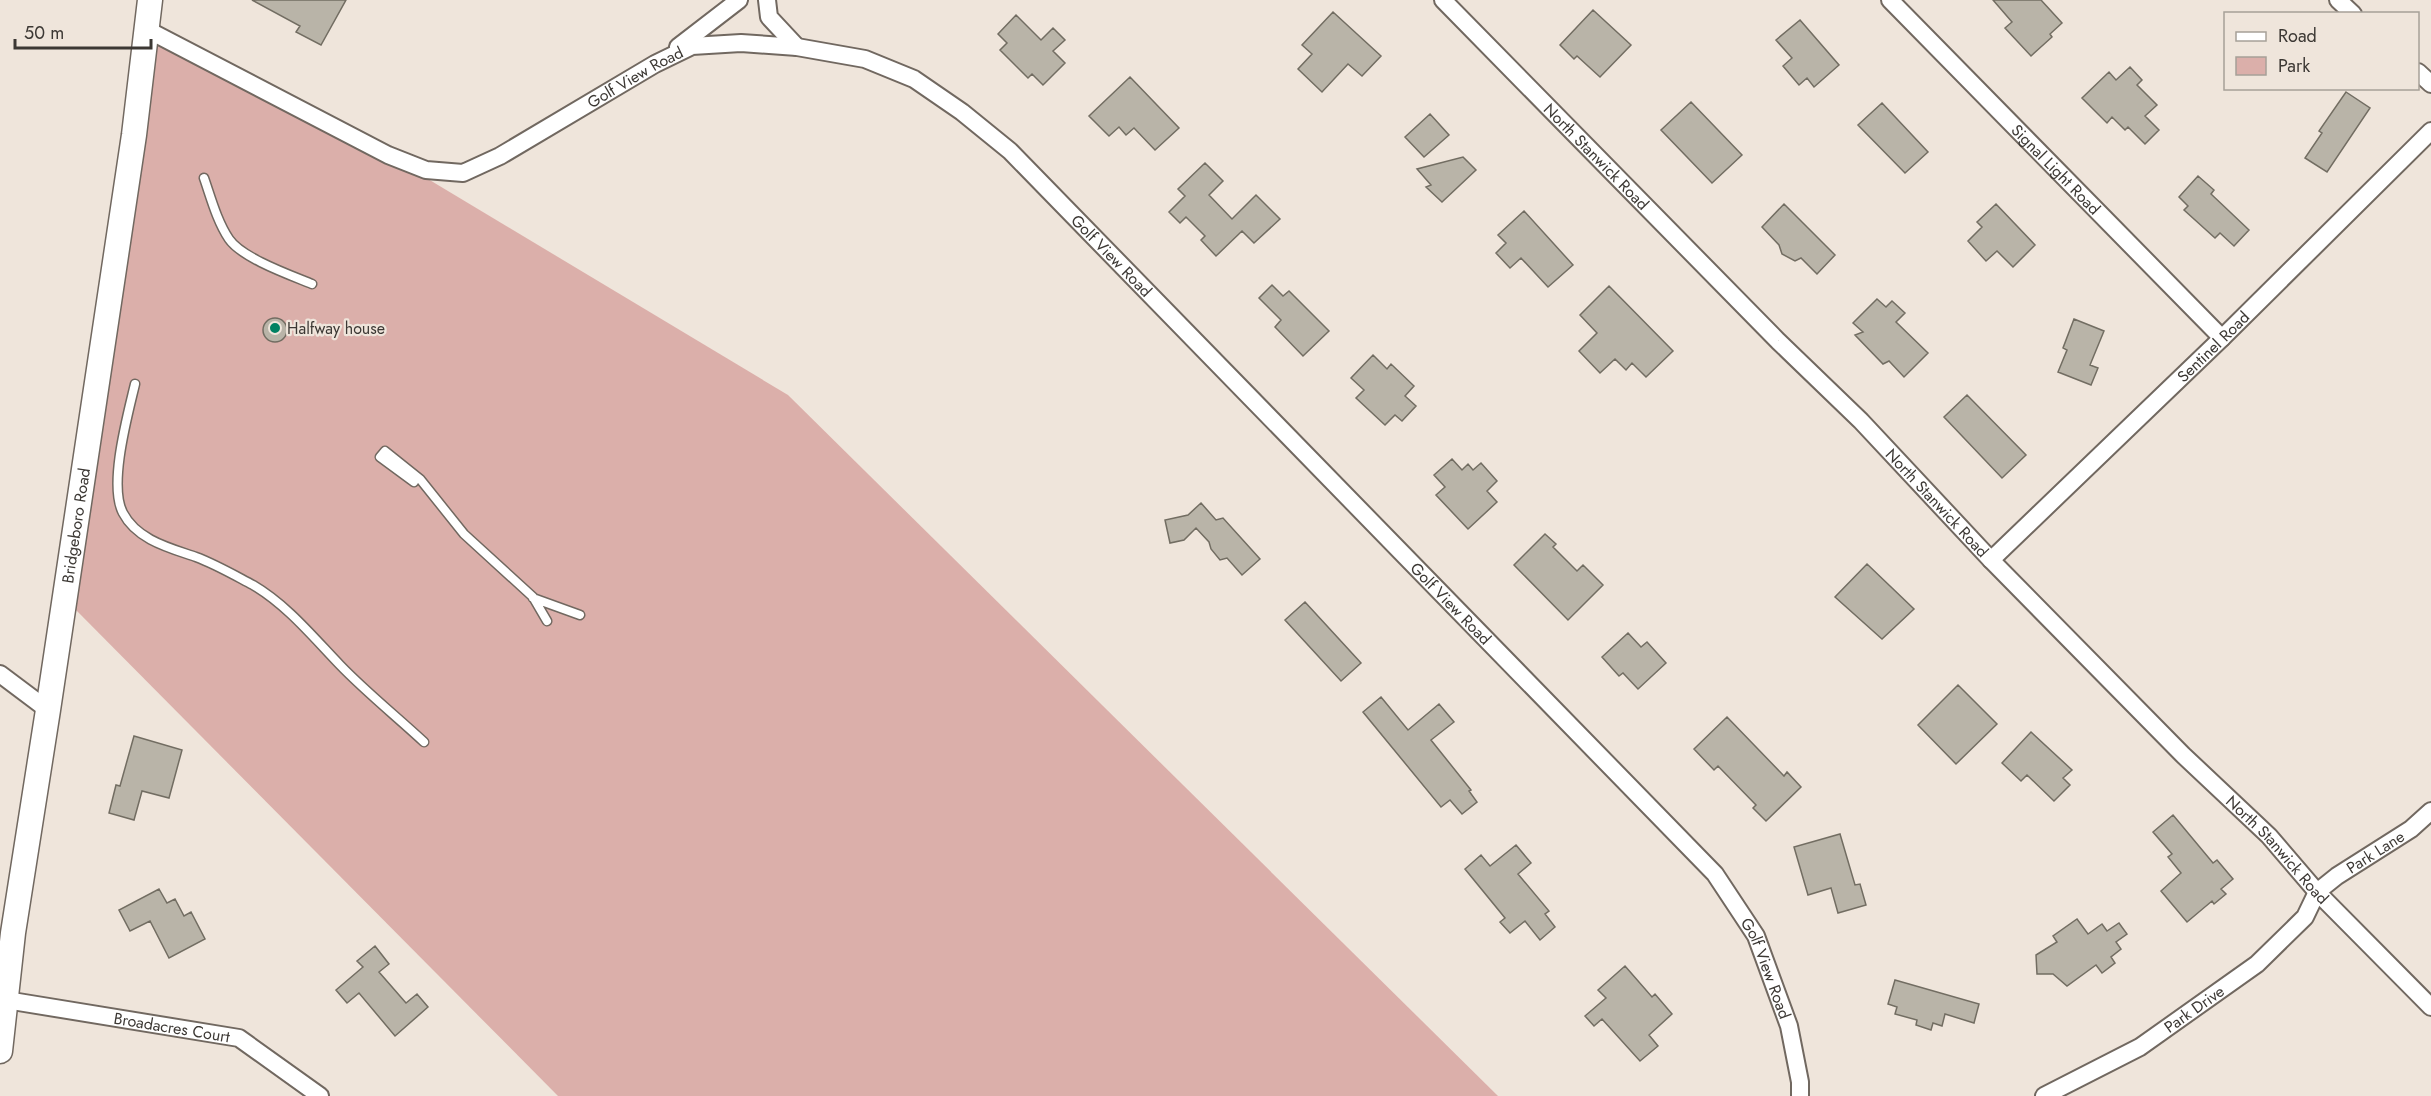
<svg xmlns="http://www.w3.org/2000/svg" width="2431" height="1096" font-family="Jost,sans-serif">
  <style>
    .green { fill: #dbafaa }
    .building { fill: #b9b4a8; stroke: #726d62; stroke-width: 1.5 }
    .lines { fill: none; stroke-linecap: round; stroke-linejoin: round }
    .lane-casing { stroke: #716860; stroke-width: 11 }
    .street-casing { stroke: #716860; stroke-width: 20 }
    .secondary-casing { stroke: #716860; stroke-width: 27 }
    .lane { stroke: #fff; stroke-width: 8 }
    .street { stroke: #fff; stroke-width: 16 }
    .secondary { stroke: #fff; stroke-width: 24 }
    .poi-dot { fill: #008162; stroke: #efe5db; stroke-width: 2 }
    .labels { text-anchor: middle; stroke-width: 4.5; stroke-linejoin: round; paint-order: stroke }
    .street-label { font-size: 16px; fill: #3c3834; stroke: #efe5db }
    .poi-label { font-size: 16px; fill: #3c3834; stroke: #efe5db; text-anchor: start }
  </style>
  <rect width="100%" height="100%" fill="#efe5db"/>
  <path class="green" d="M153,25L173,34L388,155L788,395L1498,1096H558L72,606Z"/>
  <path class="building" d="M252,0H346L321,45L296,32L300,26Z
    M1993,0H2041L2062,23L2050,34L2052,37L2031,56L2005,28L2012,22Z
    M1593,10L1631,45L1600,77L1577,56L1574,59L1560,45Z
    M1333,12L1381,56L1362,76L1348,64L1322,92L1298,69L1312,54L1302,45Z
    M1016,15L1041,40L1053,28L1065,40L1053,51L1065,63L1043,85L1032,74L1028,78L1000,50L1007,43L998,34Z
    M1800,20L1839,65L1814,87L1807,78L1799,85L1783,66L1792,58L1776,40Z
    M2130,67L2142,80L2137,85L2157,105L2145,116L2159,130L2145,144L2128,127L2125,130L2112,117L2107,123L2082,98L2109,72L2116,80Z
    M1130,77L1179,128L1155,150L1134,128L1126,135L1119,127L1109,136L1089,116Z
    M2346,92L2370,108L2327,172L2305,158L2322,133L2319,131Z
    M1691,102L1742,155L1712,183L1661,130Z
    M1882,103L1928,152L1905,173L1858,125Z
    M1430,114L1449,135L1424,157L1405,137Z
    M1463,157L1476,170L1442,202L1426,187L1431,185L1417,169Z
    M1205,163L1223,181L1209,195L1232,219L1256,195L1280,219L1254,243L1242,231L1216,256L1201,240L1205,236L1186,217L1180,223L1169,212L1185,196L1178,189Z
    M2198,176L2214,190L2211,194L2249,230L2234,246L2220,233L2215,238L2184,210L2188,206L2179,197Z
    M1784,204L1835,255L1817,274L1801,258L1795,261L1782,254L1779,245L1762,227Z
    M1996,204L2035,245L2013,267L1997,251L1986,261L1968,241L1982,227L1977,222Z
    M1524,211L1573,265L1548,287L1521,258L1510,268L1496,253L1506,243L1498,235Z
    M1272,285L1283,296L1289,291L1329,331L1303,356L1275,327L1281,320L1259,298Z
    M1609,286L1673,351L1646,377L1632,363L1626,370L1615,359L1600,373L1579,351L1597,333L1580,315Z
    M1877,299L1886,307L1892,301L1905,313L1896,322L1928,353L1904,377L1889,361L1883,364L1855,335L1863,332L1853,323Z
    M263 330a12 12 0 1 1 24 0a12 12 0 1 1-24 0Z
    M2074,319L2104,331L2090,365L2098,368L2091,385L2058,372L2067,350L2063,348Z
    M1373,355L1387,369L1391,364L1414,386L1405,396L1416,406L1402,421L1395,415L1385,425L1356,398L1364,390L1351,378Z
    M1967,395L2026,455L2002,478L1944,417Z
    M1452,459L1462,470L1468,464L1473,470L1481,463L1497,481L1487,491L1497,502L1468,529L1436,495L1445,487L1434,475Z
    M1201,503L1216,520L1223,518L1260,559L1242,575L1227,558L1220,560L1211,549L1209,542L1196,528L1184,540L1170,543L1165,520L1188,515Z
    M1545,534L1556,544L1553,547L1577,571L1583,565L1603,585L1568,620L1514,565Z
    M1867,564L1914,609L1882,639L1835,597Z
    M1305,602L1361,663L1341,681L1285,620Z
    M1628,633L1641,647L1647,642L1666,663L1638,689L1623,673L1619,676L1602,657Z
    M1958,685L1997,724L1956,764L1918,725Z
    M1381,697L1408,730L1439,704L1454,722L1431,740L1471,790L1469,791L1477,802L1462,814L1450,800L1441,807L1363,712Z
    M1727,717L1784,776L1787,772L1801,787L1766,821L1753,808L1756,805L1718,766L1714,770L1694,749Z
    M2031,732L2072,770L2063,778L2070,785L2054,801L2027,775L2021,781L2002,763Z
    M134,736L182,750L169,798L142,791L134,820L109,813L116,785L120,786Z
    M2173,815L2213,863L2217,860L2233,879L2221,889L2226,894L2214,904L2212,901L2187,922L2161,891L2181,873L2168,857L2172,854L2153,832Z
    M1840,834L1855,885L1860,884L1866,905L1838,913L1831,888L1808,895L1794,847Z
    M1516,845L1531,863L1518,874L1549,911L1545,914L1555,927L1540,940L1525,921L1510,933L1500,922L1505,918L1465,869L1481,855L1490,866Z
    M159,889L167,903L175,899L184,916L191,912L205,939L169,958L150,921L130,931L119,910Z
    M2077,919L2088,934L2102,924L2107,931L2119,923L2127,934L2116,942L2121,949L2111,957L2115,963L2102,973L2096,965L2067,986L2053,974H2037L2036,955L2057,942L2053,936Z
    M375,946L389,964L379,972L406,1003L417,994L428,1007L395,1036L359,993L347,1003L336,990L363,967L357,961Z
    M1625,966L1652,997L1655,994L1672,1014L1649,1035L1658,1046L1640,1061L1602,1019L1594,1026L1585,1016L1606,998L1598,990Z
    M1895,980L1979,1004L1974,1023L1945,1014L1942,1026L1933,1023L1931,1030L1916,1025L1917,1020L1895,1014L1897,1007L1888,1004Z"/>
  <g class="lines">
    <defs>
      <path id="lane" d="M204,178C211,198 217,221 229,239C242,258 290,275 312,284
        M135,384C128,414 108,485 123,513C137,540 170,548 196,557C215,564 234,575 253,585C287,605 313,637 340,665C366,692 396,716 424,742
        M414,482L380,457L385,451L420,479L464,534L533,597L547,621
        M533,598L580,615"/>
      <g id="street">
        <path d="M767,0L769,17L797,47"/>
        <path id="s1" d="M1443,0L1778,341L1861,421L1991,560L2183,755L2269,836L2317,892L2431,1007"/>
        <path id="s2" d="M1890,0L2222,338"/>
        <path d="M2338,0L2353,14"/>
        <path id="s3" d="M146,29L388,155L426,170L463,173L500,156L655,64L692,46L741,43L797,47L865,59L914,79L962,112L1010,151L1715,874L1756,936L1789,1026L1800,1082V1096"/>
        <path d="M678,47L739,0"/>
        <path d="M2418,72L2431,84"/>
        <path id="s4" d="M1991,560L2222,338L2431,131"/>
        <path d="M0,674L48,710"/>
        <path id="s5" d="M6,1000L239,1038L320,1096"/>
        <path id="s6" d="M2044,1096L2140,1047L2257,964L2305,917L2317,892L2337,876L2411,829L2431,811"/>
      </g>
      <g id="secondary">
        <path id="s7" d="M0,1051L13,933L48,710L134,135L150,0"/>
      </g>
    </defs>
    <use href="#lane" class="lane-casing"/>
    <use href="#street" class="street-casing"/>
    <use href="#secondary" class="secondary-casing"/>
    <use href="#lane" class="lane"/>
    <use href="#street" class="street"/>
    <use href="#secondary" class="secondary"/>
  </g>
  <circle class="poi-dot" cx="275" cy="328" r="6"/>
  <g class="labels">
    <g class="street-label">
      <text dy="6" stroke="none"><textPath href="#s3" startOffset="548">Golf View Road</textPath></text>
      <text dy="6" stroke="none"><textPath href="#s1" startOffset="219">North Stanwick Road</textPath></text>
      <text dy="6" stroke="none"><textPath href="#s2" startOffset="237">Signal Light Road</textPath></text>
      <text dy="6" stroke="none"><textPath href="#s3" startOffset="1106">Golf View Road</textPath></text>
      <text dy="6" stroke="none"><textPath href="#s4" startOffset="308">Sentinel Road</textPath></text>
      <text dy="6" stroke="none"><textPath href="#s1" startOffset="705">North Stanwick Road</textPath></text>
      <text dy="6" stroke="none"><textPath href="#s7" startOffset="531">Bridgeboro Road</textPath></text>
      <text dy="6" stroke="none"><textPath href="#s3" startOffset="1592">Golf View Road</textPath></text>
      <text dy="6" stroke="none"><textPath href="#s1" startOffset="1191">North Stanwick Road</textPath></text>
      <text dy="6" stroke="none"><textPath href="#s6" startOffset="417">Park Lane</textPath></text>
      <text dy="6" stroke="none"><textPath href="#s3" startOffset="2078">Golf View Road</textPath></text>
      <text dy="6" stroke="none"><textPath href="#s6" startOffset="174">Park Drive</textPath></text>
      <text dy="6" stroke="none"><textPath href="#s5" startOffset="168">Broadacres Court</textPath></text>
    </g>
    <g class="poi-label">
      <text x="287" y="334">Halfway house</text>
    </g>
  </g>
  <rect x="2224" y="12" width="195" height="78" fill="#efe5db" stroke="#a7a098" stroke-width="1.5"/>
  <rect x="2236" y="32" width="30" height="9" fill="#ffffff" stroke="#a7a098" stroke-width="1.5"/>
  <text x="2278" y="42" font-size="18" fill="#3c3834">Road</text>
  <rect x="2236" y="57" width="30" height="18" fill="#dbafaa" stroke="#a7a098" stroke-width="1.5"/>
  <text x="2278" y="72" font-size="18" fill="#3c3834">Park</text>
  <path d="M15 39v9h136v-9" fill="none" stroke="#3c3834" stroke-width="3"/>
  <text x="24" y="39" font-size="18" fill="#3c3834" stroke="#efe5db" stroke-width="4.5" paint-order="stroke">50 m</text>
</svg>
